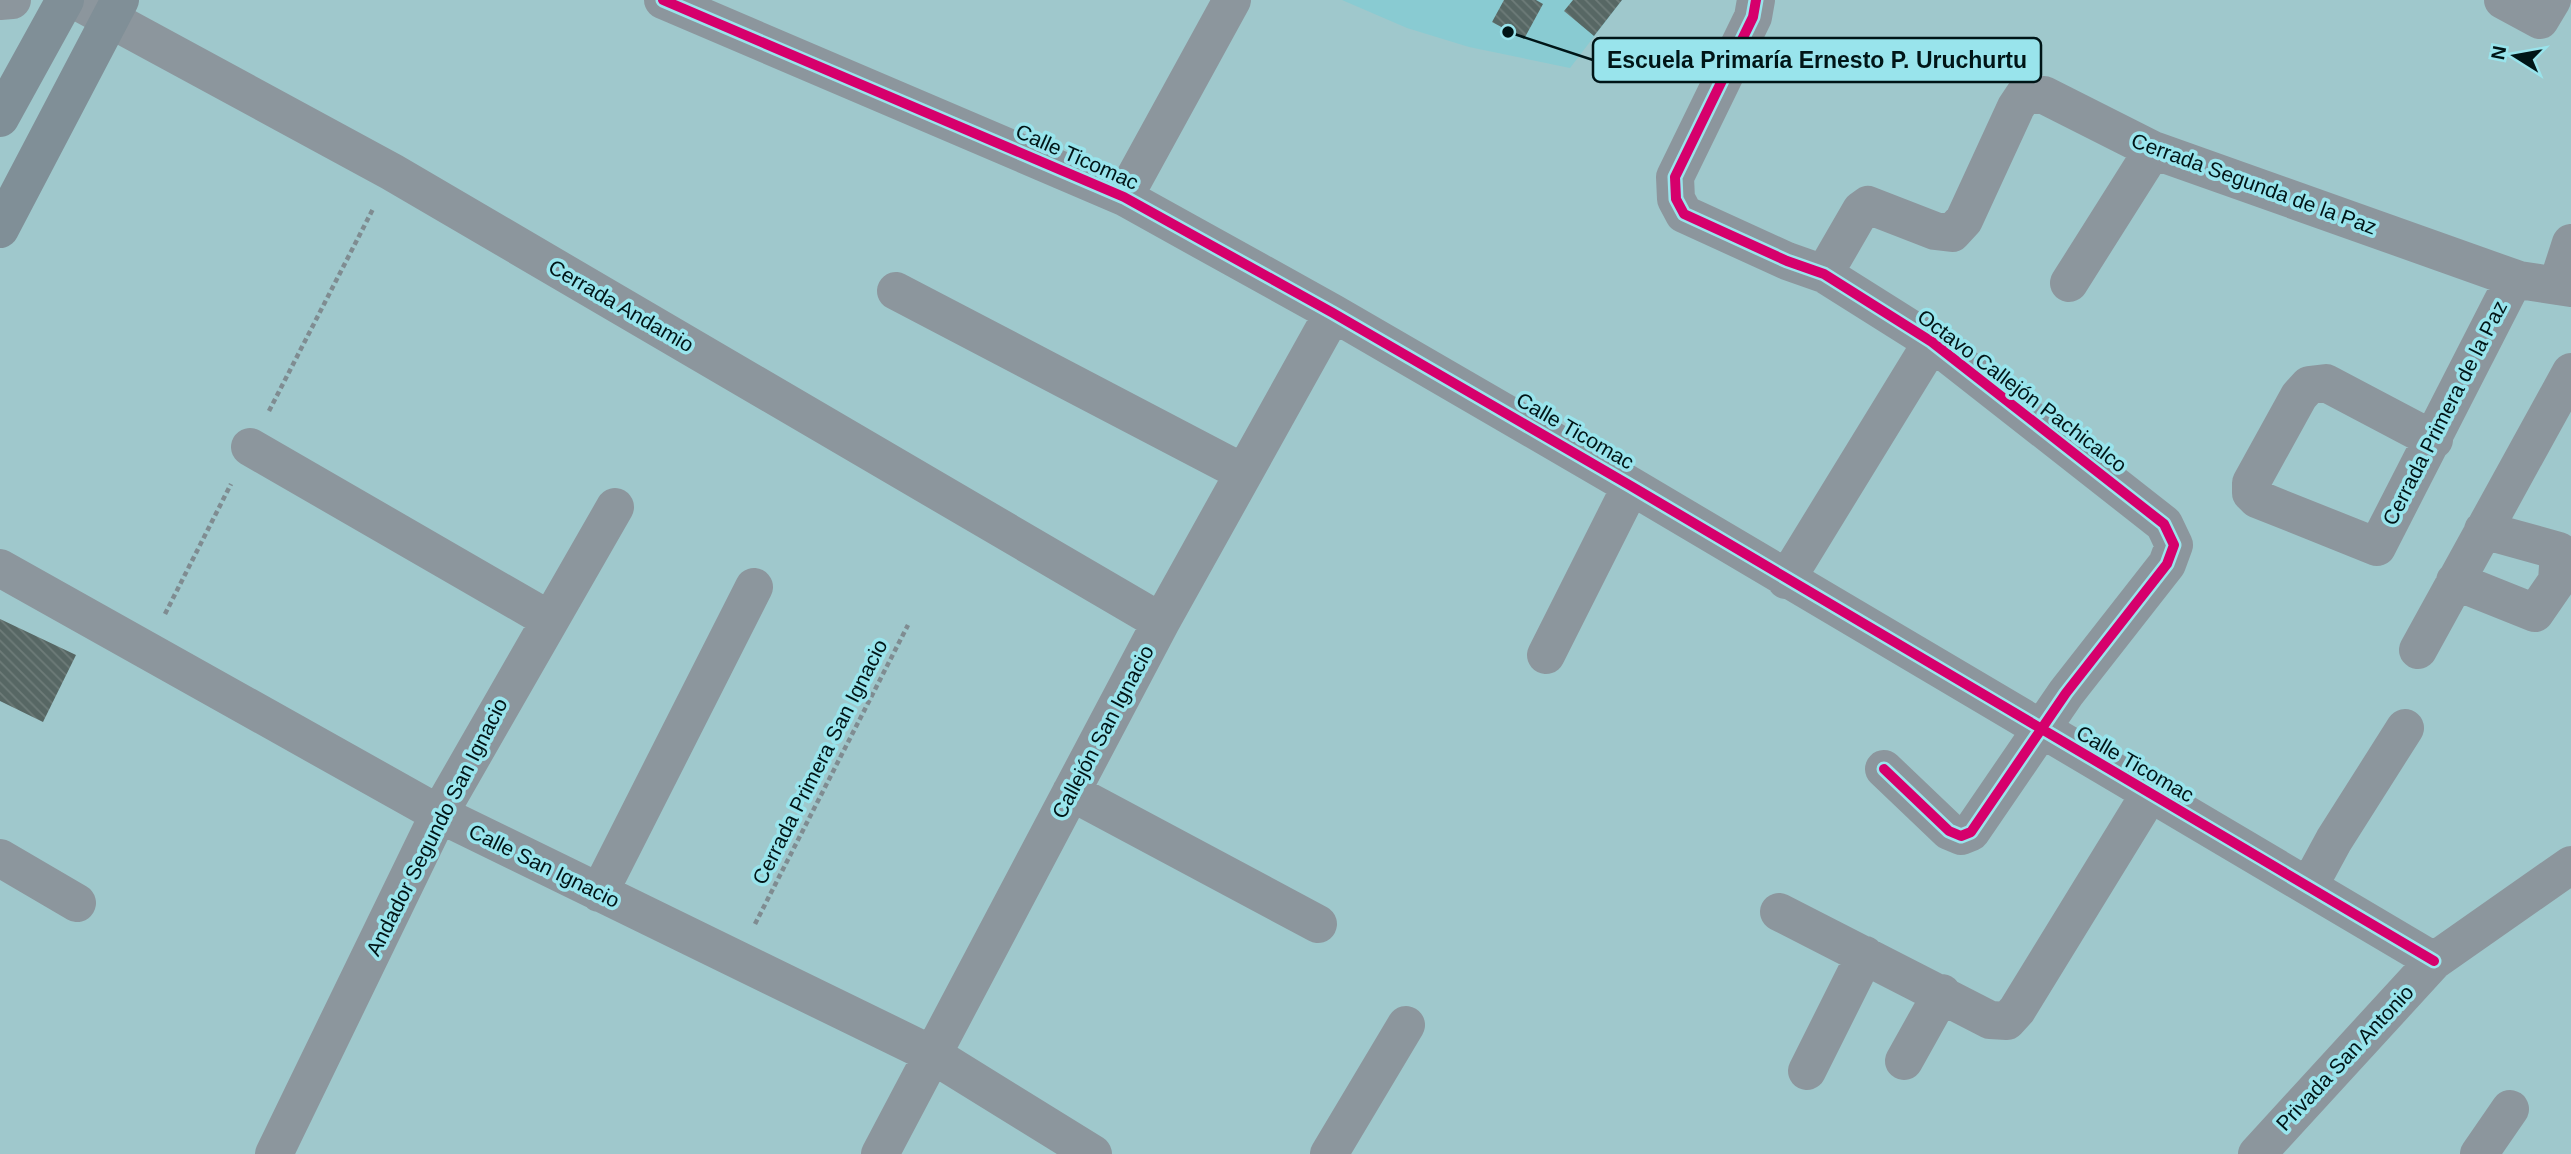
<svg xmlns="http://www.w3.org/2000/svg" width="2571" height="1154" font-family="Arial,sans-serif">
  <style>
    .built { fill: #89cbd2 }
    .building { fill: url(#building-back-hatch) }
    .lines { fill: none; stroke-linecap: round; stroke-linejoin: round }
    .path { stroke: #7f8c91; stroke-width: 4.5; stroke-dasharray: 5 3.5; stroke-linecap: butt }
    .minor { stroke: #8c969d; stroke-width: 38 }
    .major { stroke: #808f97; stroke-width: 38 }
    .cycleway-casing { stroke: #99e4ec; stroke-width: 15 }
    .cycleway { stroke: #d6006c; stroke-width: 10 }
    .labels { text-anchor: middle; stroke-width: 7; stroke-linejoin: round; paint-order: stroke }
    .street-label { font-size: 21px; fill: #001517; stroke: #99e4ec }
    .leader { fill: none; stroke: #001517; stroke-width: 2.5 }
    .callout-dot { fill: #001517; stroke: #99e4ec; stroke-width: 2.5 }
    .callout { fill: #99e4ec; stroke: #001517; stroke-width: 2.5 }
    .callout-label { font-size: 23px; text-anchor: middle; font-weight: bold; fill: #001517 }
  </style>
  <defs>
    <pattern id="building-back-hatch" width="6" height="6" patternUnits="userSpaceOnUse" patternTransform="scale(1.75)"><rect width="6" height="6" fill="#576764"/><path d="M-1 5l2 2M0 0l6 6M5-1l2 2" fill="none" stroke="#6e7c79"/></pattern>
  </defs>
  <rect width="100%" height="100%" fill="#9fc8cc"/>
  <path class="built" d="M1342,0H1622L1570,68L1469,47L1407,28Z"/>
  <path class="building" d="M1504,0H1536L1543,4L1524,39L1492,22Z
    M1573,0H1622L1594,36L1564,11Z
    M0,619L76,655L43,722L0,701Z"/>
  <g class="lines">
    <path class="path" d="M269,411L374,207
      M165,614L231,484
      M755,924L908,625"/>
    <path class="minor" d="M75,0L392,172L1161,622
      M663,0L1124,197L1333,313L1631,486L2434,961
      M1756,0L1753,17L1675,177L1676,199L1684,214L1787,261L1824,274L1932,342L2164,524L2174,545L2167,564L2066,693L1971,832L1961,836L1949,831L1884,769
      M2503,0L2540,20L2552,0
      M0,1L12,0
      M1124,197L1232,0
      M1824,274L1861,210L1868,205L1935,231L1952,233L1964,220L2016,107L2024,95H2044L2153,150L2519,280
      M2069,283L2153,150
      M2557,286L2571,243
      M896,291L1244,473
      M2434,440L2326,383L2309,385L2299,396L2251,483V493L2257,499L2377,547L2511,285L2519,280L2571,288
      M250,447L548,619
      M0,568L439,814L933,1055L1093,1154
      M1786,580L1932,342
      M2455,581L2535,613L2557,581L2559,551L2483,530
      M2418,650L2571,372
      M1546,655L1631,486
      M1071,792L1318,924
      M0,858L77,903
      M2309,886L2334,840L2405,728
      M599,893L754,587
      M1779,912L1990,1020L2007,1021L2017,1010L2149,795
      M1904,1061L1942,993
      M1807,1071L1865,955
      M274,1154L439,814L615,507
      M880,1154L1161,622L1333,313
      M1329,1154L1406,1025
      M2257,1154L2434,961L2571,865
      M2479,1154L2510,1109"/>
    <path class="major" d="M0,118L65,0
      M0,229L120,0"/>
    <defs>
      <path id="cycleway" d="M663,0L1124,197L1333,313L1631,486L2434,961
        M1756,0L1753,17L1675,177L1676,199L1684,214L1787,261L1824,274L1932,342L2164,524L2174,545L2167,564L2066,693L1971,832L1961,836L1949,831L1884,769"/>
    </defs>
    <use href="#cycleway" class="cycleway-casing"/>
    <use href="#cycleway" class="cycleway"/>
  </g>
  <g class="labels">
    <g class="street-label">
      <text transform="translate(1077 157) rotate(24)" y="7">Calle Ticomac</text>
      <text transform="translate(2254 184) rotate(20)" y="7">Cerrada Segunda de la Paz</text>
      <text transform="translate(621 306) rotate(30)" y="7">Cerrada Andamio</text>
      <text transform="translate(2022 391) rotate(37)" y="7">Octavo Callejón Pachicalco</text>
      <text transform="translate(2445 413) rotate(-63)" y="7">Cerrada Primera de la Paz</text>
      <text transform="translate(1575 431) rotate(30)" y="7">Calle Ticomac</text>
      <text transform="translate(1103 732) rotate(-62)" y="7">Callejón San Ignacio</text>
      <text transform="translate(820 762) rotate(-63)" y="7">Cerrada Primera San Ignacio</text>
      <text transform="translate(2135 764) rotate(30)" y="7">Calle Ticomac</text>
      <text transform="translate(437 827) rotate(-63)" y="7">Andador Segundo San Ignacio</text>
      <text transform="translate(544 866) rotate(26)" y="7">Calle San Ignacio</text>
      <text transform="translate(2345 1058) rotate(-47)" y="7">Privada San Antonio</text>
    </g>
  </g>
  <path class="leader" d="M1508 32L1593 60"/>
  <circle class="callout-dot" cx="1508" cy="32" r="7"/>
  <rect class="callout" x="1593" y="38" width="448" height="44" rx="7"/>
  <g class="callout-label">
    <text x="1817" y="68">Escuela Primaría Ernesto P. Uruchurtu</text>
  </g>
  <g transform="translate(2515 56) rotate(281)" stroke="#99e4ec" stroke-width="5" paint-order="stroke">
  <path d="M0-5L12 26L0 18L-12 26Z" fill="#001517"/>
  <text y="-10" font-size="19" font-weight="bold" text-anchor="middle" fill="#001517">N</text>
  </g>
</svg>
